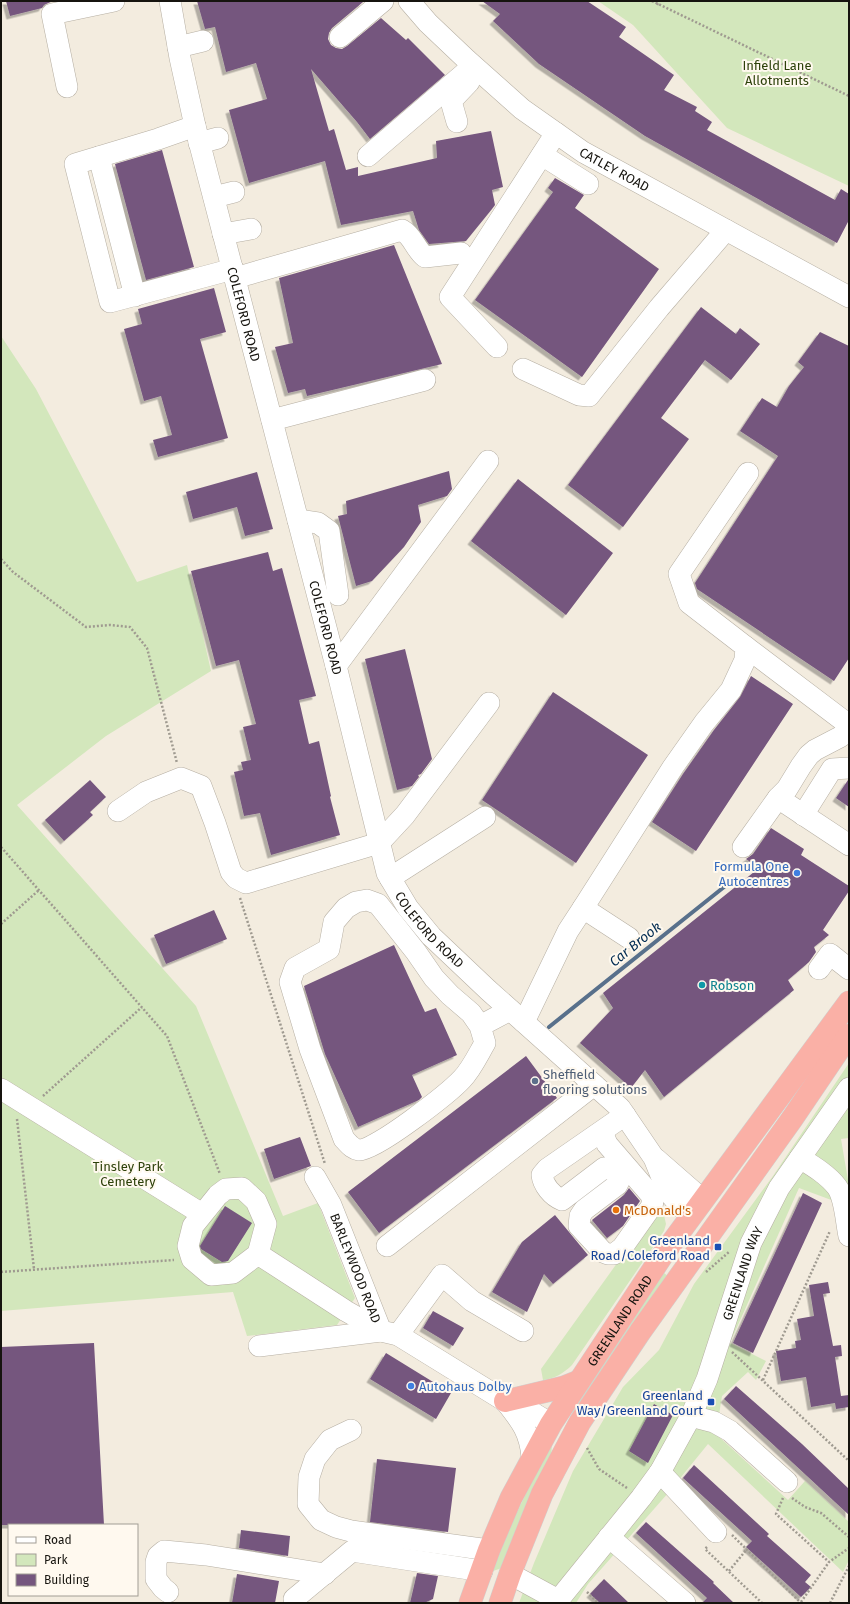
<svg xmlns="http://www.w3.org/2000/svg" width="850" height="1604" font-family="'Fira Sans',sans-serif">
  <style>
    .green { fill: #d3e7bc }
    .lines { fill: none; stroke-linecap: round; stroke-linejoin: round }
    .stream { stroke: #58708b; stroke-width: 4 }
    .building { fill: #75567e; filter: url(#shadow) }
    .minor-casing { stroke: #b6afa3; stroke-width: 22 }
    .highway-casing { stroke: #d0d0cf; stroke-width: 23 }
    .path { stroke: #9f9a90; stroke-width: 2.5; stroke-dasharray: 2 2; stroke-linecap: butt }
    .minor { stroke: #fff; stroke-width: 21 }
    .highway { stroke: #fab0a6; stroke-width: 22 }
    .shop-dot { fill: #3f7fe0; stroke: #fff9ef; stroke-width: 1.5 }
    .culture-dot { fill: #0f9aa8; stroke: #fff9ef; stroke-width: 1.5 }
    .service-dot { fill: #5c6f8a; stroke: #fff9ef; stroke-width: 1.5 }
    .food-dot { fill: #e8710a; stroke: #fff9ef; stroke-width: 1.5 }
    .transit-dot { fill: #1a4fb4; stroke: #fff9ef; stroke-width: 1.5 }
    .labels { text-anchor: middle; stroke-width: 4; stroke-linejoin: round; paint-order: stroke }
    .park-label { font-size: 13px; fill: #2d410a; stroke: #fff9ef }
    .street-label { font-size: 13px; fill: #16140f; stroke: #fff9ef }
    .shop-label { font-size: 13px; fill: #366cbe; stroke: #fff9ef; text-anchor: end }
    .culture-label { font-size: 13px; fill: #0d838f; stroke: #fff9ef; text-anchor: start }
    .service-label { font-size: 13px; fill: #4e5e75; stroke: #fff9ef; text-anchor: start }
    .food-label { font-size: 13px; fill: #c56008; stroke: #fff9ef; text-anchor: start }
    .transit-label { font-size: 13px; fill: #164399; stroke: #fff9ef; text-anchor: end }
    .water-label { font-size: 14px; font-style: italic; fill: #012b51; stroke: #fff9ef }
  </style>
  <defs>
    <filter id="shadow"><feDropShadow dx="-3.5" dy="3.5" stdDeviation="0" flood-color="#0004"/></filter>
  </defs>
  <rect width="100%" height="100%" fill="#f3ecdf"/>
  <path class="green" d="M598,1H849V186L727,128L633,25Z
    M1,336L36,389L137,582L187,565L211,671L106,736L17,805L196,1006L283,1216L318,1203L355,1298L337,1325L247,1336L233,1292L1,1311Z
    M849,1063V1138L841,1139L849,1186V1197L834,1201L799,1188L730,1343L766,1361L756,1380L748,1372L722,1396L716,1434L788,1500L805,1481L849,1522V1560L843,1572L708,1444L669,1492L588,1584L576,1603H519L534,1563L573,1471L623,1387L659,1350L694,1284L773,1176Z
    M661,1202L666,1224L664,1231L572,1365C564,1373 554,1379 543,1380L541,1369Z
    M664,1273L669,1277L576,1415L571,1412Z
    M552,1444L551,1458L502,1568L493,1571C508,1526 530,1485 552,1444Z"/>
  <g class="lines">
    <path class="stream" d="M549,1027L734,879"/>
  </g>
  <path class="building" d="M6,1H53L44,5L42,8L10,16Z
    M197,1H362L363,2L332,28L329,33L328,39L331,45L336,48L342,49L347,46L381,18L406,40L408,38L445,75L370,139L357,122L311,69L329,131L334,129L346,170L358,167V176L437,158L436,141L491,131L503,187L492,190L495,205L492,209L466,241L429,244L419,230L413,211L341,225L325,161L249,183L229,110L267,99L256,63L226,72L215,27L205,29Z
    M482,1H587L626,27L619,37L674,75L664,90L697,107L695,111L712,122L707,130L835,200L841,189L849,194V220L837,243L645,136L539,64L493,21L500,14Z
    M162,150L194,267L146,280L115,164Z
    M555,178L584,195L575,208L659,269L582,377L475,300L553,192L548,188Z
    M394,245L442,364L307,396L305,389L288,393L275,347L293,343L279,278Z
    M214,288L226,332L200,339L228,438L158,457L153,440L172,435L161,396L144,401L124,329L142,324L138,309Z
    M701,307L736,334L740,328L760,344L731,380L705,360L661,418L689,439L623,527L568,485Z
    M820,332L849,346V658L834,681L697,589L695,583L778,456L740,431L762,398L777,407L789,386L804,367L798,362Z
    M449,471L452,489L447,496L418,505L421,522L404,547L372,581L356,586L338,516L347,514L346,501Z
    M257,472L273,529L245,536L237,507L193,519L186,492Z
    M518,479L613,553L566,615L471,541Z
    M268,552L273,571L282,568L316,696L299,700L309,744L319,741L331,796L330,797L340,835L271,855L260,813L244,816L234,772L243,770L241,762L251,760L243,727L256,724L239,660L216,666L191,571Z
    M405,649L432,759L421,774L418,775L419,777L412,786L397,790L365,659Z
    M751,676L793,704L696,851L652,822L683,774L714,730L740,697Z
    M553,692L648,755L576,863L482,800Z
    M90,780L106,797L90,812L93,815L64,841L45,820Z
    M848,780H849V807L836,798Z
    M771,828L804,849L801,855L849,886V891L823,930L829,935L814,947L816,952L809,962L788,980L794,990L664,1097L645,1070L631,1088L580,1043L613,1008L603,993L759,868L746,859L753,854Z
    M214,910L227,939L166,964L154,935Z
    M394,945L425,1012L436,1008L457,1055L412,1075L422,1097L419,1100L358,1127L325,1054L304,986Z
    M526,1056L557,1098L379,1233L348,1192Z
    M300,1137L311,1166L274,1179L264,1149Z
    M629,1188L640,1201L623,1226L607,1238L592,1220L624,1195Z
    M803,1193L822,1203L753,1353L733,1343Z
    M225,1206L252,1223L228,1261L222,1262L201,1249L200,1246Z
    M555,1215L588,1255L553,1284L544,1274L527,1312L492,1292L522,1242Z
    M828,1282L830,1293L823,1294L833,1346L841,1345L842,1356L835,1357L841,1396L849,1395V1407L836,1409L835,1403L811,1407L806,1377L781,1381L776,1351L796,1348L795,1341L801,1340L797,1319L814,1316L809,1285Z
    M433,1311L464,1328L453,1346L423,1328Z
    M94,1343L104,1525H1V1347Z
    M386,1353L451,1393L436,1419L370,1379Z
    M736,1386L802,1444L849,1489V1515L724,1399Z
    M654,1404L673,1415L648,1463L629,1451Z
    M377,1459L456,1468L448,1532L370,1522Z
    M694,1465L769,1534L767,1536L811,1575L805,1582L811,1587L801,1597L746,1547L752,1541L683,1478Z
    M646,1522L714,1582L713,1583L734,1603H702L707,1598L636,1533Z
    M241,1530L290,1536L288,1556L239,1548Z
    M417,1573L438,1576L433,1599L424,1603H410Z
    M237,1574L279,1581L275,1603H232Z
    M604,1579L629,1603H600L590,1594Z"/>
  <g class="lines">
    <defs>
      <g id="minor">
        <path id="s1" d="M170,1L180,58L195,126L336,666L387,873L408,908L431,936L488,990L620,1108L654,1158L667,1190L681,1207L692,1215"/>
        <path id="s2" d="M409,1L428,23L467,60L522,109L583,152L849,297"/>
        <path d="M340,37L383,1"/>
        <path d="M178,47L203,41"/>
        <path d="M67,87L52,14L114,1"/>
        <path d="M457,122L451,101L469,82"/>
        <path d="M195,126L158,139L75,164L110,302L233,269"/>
        <path d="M199,143L218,138"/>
        <path d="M542,155L588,184"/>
        <path d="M368,156L473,66"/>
        <path d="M99,157L135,296"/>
        <path d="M214,197L234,192"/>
        <path d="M223,234L251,229"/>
        <path d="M235,278L402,230C413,236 415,249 425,257L461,253"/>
        <path d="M497,347L450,297L556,133"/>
        <path d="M523,369L579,395L589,396L659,308L726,230"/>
        <path d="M272,420L425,380"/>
        <path d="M298,520L318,523L329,531L338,595"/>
        <path d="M746,647L849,725"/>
        <path d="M336,666L488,461"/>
        <path d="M778,798L849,845"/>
        <path d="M118,811L146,792L181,778L201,786L215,823L231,872L236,878L246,883L379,843L405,815L489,703"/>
        <path d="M803,815L832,769L849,768"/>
        <path d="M743,847L778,798L787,789L801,766L809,755L815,750L840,737L849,730"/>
        <path d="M390,878L485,817"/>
        <path d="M583,908L629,938"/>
        <path d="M819,969L830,954L849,969"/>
        <path d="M524,1022L568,931L583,908L673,767L704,723L731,690L745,660L746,647L689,603L679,574L748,473"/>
        <path d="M480,1026L471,1013L450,995L434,978L416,952L378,904L367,900L356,902L346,908L334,922L329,949L295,968L290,982L310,1049L344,1139C349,1144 352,1149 359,1150C375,1151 449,1093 462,1079C471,1070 478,1055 485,1043L480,1026L510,1010"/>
        <path d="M1,1089L202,1214"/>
        <path d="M602,1131L607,1144L651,1195L653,1202L651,1207L622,1248L614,1254H608L603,1252L579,1226L580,1216L584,1210L617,1185L620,1179L615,1170L604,1168L562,1200C552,1196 543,1185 542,1175L547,1169L625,1115"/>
        <path d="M800,1158C813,1166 828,1175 837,1187C845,1198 846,1222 849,1236"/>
        <path d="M656,1159L703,1200"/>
        <path id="s3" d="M315,1177L331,1205L381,1331"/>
        <path d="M387,1246L594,1085"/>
        <path d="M258,1254L266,1224L256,1201L242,1188L226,1189L218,1195L193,1226L188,1246L192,1259L211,1275L233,1273L258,1254L346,1311L381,1331"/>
        <path d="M398,1335L442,1275L472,1301L523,1331"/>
        <path d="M259,1346L381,1331L398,1335L505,1401L530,1411L551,1424"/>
        <path d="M506,1402C521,1421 530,1432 532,1457"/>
        <path d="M691,1416L714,1422L730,1431L787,1482"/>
        <path d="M351,1430L330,1440L315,1459L309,1477L308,1504L321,1520L336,1527L351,1531L489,1550"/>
        <path d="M660,1472L716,1532"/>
        <path d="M609,1537L685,1603"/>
        <path d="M510,1574L558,1600"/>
        <path d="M168,1592L163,1588L156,1579V1562L158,1556L164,1551L206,1555L325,1574"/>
        <path d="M294,1599L352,1551L482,1571"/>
        <path id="s4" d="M556,1603L641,1498L660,1472L691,1416L707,1379L751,1243L779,1188L849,1088"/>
      </g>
      <g id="highway">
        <path d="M505,1401L564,1387L579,1381"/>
        <path id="s5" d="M470,1603L489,1550L511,1498L551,1424L662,1256L849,1002"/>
        <path d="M500,1603L510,1574L542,1494L580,1422L640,1332L792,1119L849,1035"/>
      </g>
    </defs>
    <use href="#minor" class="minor-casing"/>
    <use href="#highway" class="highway-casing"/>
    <path class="path" d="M652,1L849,96
      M657,5L659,1
      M1,559L13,572L86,627L110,625L130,627L147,648L177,763
      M1,847L167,1036L220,1174
      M240,898L325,1164
      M1,924L39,890
      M43,1096L142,1007
      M17,1119L34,1269
      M1,1272L174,1260
      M706,1272L729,1252
      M732,1352L849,1461
      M763,1380L830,1231
      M587,1448L599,1469L627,1488
      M783,1498L776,1514L829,1562
      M792,1498L805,1507L821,1513L849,1537
      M732,1535L801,1603
      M707,1547L705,1549L762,1603
      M729,1571L747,1549
      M587,1592L598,1603
      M801,1602L829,1562L849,1548
      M830,1603L849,1566"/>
    <use href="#minor" class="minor"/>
    <use href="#highway" class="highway"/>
  </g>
  <g class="shop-dot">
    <circle cx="797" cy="873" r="4"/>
    <circle cx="411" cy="1386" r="4"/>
  </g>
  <circle class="culture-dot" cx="702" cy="985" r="4"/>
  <circle class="service-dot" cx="535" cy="1081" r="4"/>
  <circle class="food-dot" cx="616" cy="1210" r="4"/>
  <g class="transit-dot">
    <rect x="714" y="1243" width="8" height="8" rx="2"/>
    <rect x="707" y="1398" width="8" height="8" rx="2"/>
  </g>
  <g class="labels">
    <g class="park-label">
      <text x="777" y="70">Infield Lane<tspan x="777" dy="15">Allotments</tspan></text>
      <text x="128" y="1171">Tinsley Park<tspan x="128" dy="15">Cemetery</tspan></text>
    </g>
    <g class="street-label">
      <text dy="5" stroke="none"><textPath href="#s2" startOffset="267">CATLEY ROAD</textPath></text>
      <text dy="5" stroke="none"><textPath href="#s1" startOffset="322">COLEFORD ROAD</textPath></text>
      <text dy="5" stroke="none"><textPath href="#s1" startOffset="646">COLEFORD ROAD</textPath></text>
      <text dy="5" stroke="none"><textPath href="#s1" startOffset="970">COLEFORD ROAD</textPath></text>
      <text dy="5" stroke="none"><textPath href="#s3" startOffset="100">BARLEYWOOD ROAD</textPath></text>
      <text dy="5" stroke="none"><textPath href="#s4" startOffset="383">GREENLAND WAY</textPath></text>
      <text dy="5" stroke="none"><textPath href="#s5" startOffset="321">GREENLAND ROAD</textPath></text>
    </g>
    <g class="shop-label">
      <text x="789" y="871">Formula One<tspan x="789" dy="15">Autocentres</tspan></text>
      <text x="419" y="1391" text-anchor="start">Autohaus Dolby</text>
    </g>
    <g class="culture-label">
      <text x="710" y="990">Robson</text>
    </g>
    <g class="service-label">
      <text x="543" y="1079">Sheffield<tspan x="543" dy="15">flooring solutions</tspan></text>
    </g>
    <g class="food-label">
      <text x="624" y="1215">McDonald's</text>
    </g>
    <g class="transit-label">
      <text x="710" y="1245">Greenland<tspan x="710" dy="15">Road/Coleford Road</tspan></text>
      <text x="703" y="1400">Greenland<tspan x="703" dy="15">Way/Greenland Court</tspan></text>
    </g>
    <g class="water-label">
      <text transform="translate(635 944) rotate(-39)" y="5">Car Brook</text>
    </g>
  </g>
  <rect width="850" height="1604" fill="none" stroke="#16140f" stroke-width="4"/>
  <rect x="8" y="1524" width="130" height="72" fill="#fff9ef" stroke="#a29d95"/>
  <rect x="16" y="1537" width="20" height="6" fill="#ffffff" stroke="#a29d95"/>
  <text x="44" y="1544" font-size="12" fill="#16140f">Road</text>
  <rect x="16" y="1554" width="20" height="12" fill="#d3e7bc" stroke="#a29d95"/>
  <text x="44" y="1564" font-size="12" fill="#16140f">Park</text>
  <rect x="16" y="1574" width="20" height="12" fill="#75567e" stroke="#a29d95"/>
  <text x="44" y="1584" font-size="12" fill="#16140f">Building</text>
</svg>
